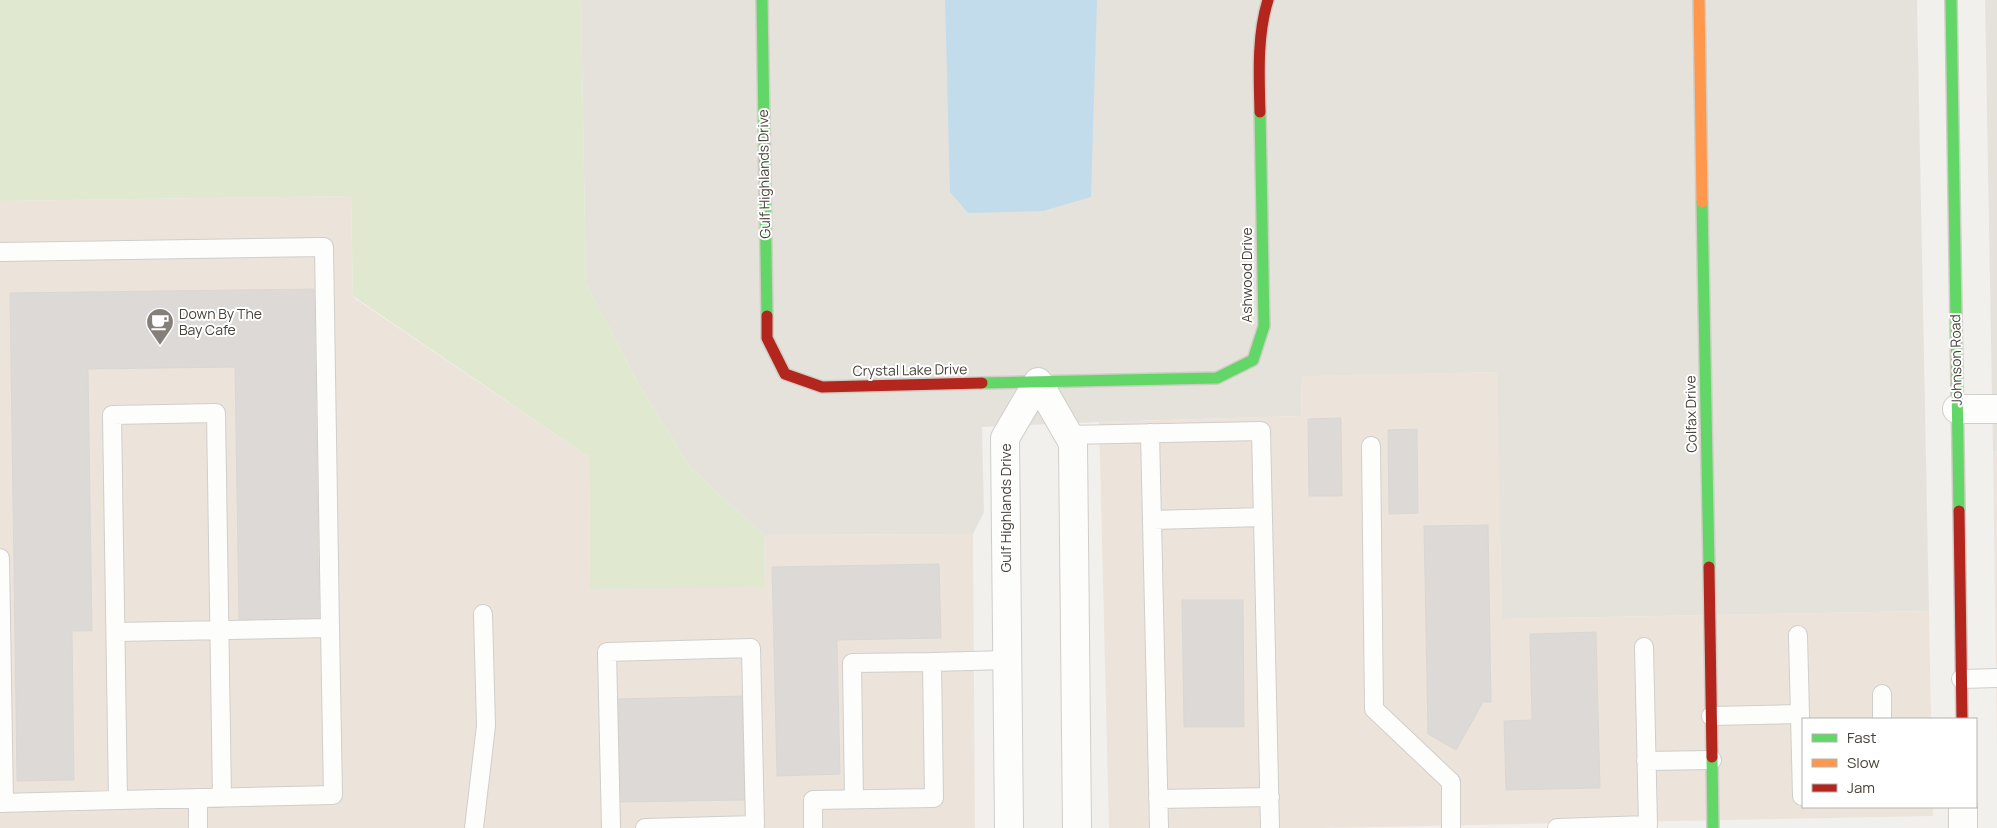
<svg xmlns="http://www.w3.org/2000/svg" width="1997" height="828" font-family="Manrope,sans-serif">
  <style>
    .residential { fill: #e5e2dc }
    .commercial { fill: #ece4db }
    .green { fill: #e0e9d0 }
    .water { fill: #c3dceb }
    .building { fill: #dcd9d6; stroke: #dad7d3 }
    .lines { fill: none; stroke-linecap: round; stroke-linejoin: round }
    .lane-casing { stroke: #d0cecb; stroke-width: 20 }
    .street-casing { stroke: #d0cecb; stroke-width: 30 }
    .fast-casing { stroke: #d0cdc5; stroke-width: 14 }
    .slow-casing { stroke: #d0cdc5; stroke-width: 14 }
    .jam-casing { stroke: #d0cdc5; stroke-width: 14 }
    .lane { stroke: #fdfdfc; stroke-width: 18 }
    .street { stroke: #fdfdfc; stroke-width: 28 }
    .fast { stroke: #63d668; stroke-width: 11 }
    .slow { stroke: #ff974d; stroke-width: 11 }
    .jam { stroke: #b3261e; stroke-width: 11 }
    .labels { text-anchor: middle; stroke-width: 4; stroke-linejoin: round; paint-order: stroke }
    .street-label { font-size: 14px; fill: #48423a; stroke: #fff }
    .poi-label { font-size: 14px; fill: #48423a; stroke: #fff; text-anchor: start }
  </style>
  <rect width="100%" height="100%" fill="#f2f0ed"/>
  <path class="residential" d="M581,0H1917L1929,611L1502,619L1496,372L1302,377L1301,416L1099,422L982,427L984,512L973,534L764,535L690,467L634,376L586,283Z
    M1985,0H1997V451H1993Z"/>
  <path class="commercial" d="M351,196L353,297L589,457L590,588L765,586L764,535L973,534L975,828H0V201Z
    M1497,372L1502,619L1929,611L1931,719H1803V807H1933V816L1322,828H1109L1099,422L1301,416L1302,376Z
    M1993,451H1997V754Z"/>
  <path class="green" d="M0,0H581L586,283L634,376L690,467L764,535L765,587L590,589L589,457L353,296L351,196L0,201Z"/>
  <path class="water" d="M945,0H1097L1091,197L1043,211L968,213L950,192Z"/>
  <path class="building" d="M314,289L319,619L239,621L235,367L88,369L92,631H72L74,780L17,781L10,293Z
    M1341,418L1342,496H1309L1308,419Z
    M1417,429L1418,513L1389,514L1388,430Z
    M1488,525L1491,702H1483L1456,750L1428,734L1424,526Z
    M939,564L941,638L837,640L840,774L777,776L772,567Z
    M1182,600H1243L1244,727H1184Z
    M1596,632L1600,788L1506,790L1504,721L1532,720L1530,634Z
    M743,696L745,800L617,802L615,699Z"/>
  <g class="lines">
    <defs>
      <path id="lane" d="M0,252L324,247L330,628
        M1150,433L1159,828
        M1068,435L1261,431L1270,828
        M1371,446L1374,709L1451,782V828
        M1152,520L1263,517
        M0,558L4,803
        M116,632L330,628L333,795L118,800L112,415L216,413L222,798
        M1798,635L1802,796H1803
        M932,662L1007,660
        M1961,679L1997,678
        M1882,694V719
        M1711,716L1800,714
        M1646,761L1712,760
        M198,798V828
        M1158,799L1270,797
        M0,803L118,800
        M474,828L486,726L483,614
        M611,828L607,652L751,648L755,825L645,828
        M813,828V800L934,798L932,662L852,663L854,799
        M1557,828L1648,825L1644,647"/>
      <path id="street" d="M1957,409H1997
        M1963,807V828
        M1009,828L1005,438L1038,382L1073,443L1077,828"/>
      <path id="fast" d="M762,0L767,316
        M1951,0L1959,511
        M1702,202L1709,567
        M982,383L1217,378L1253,360L1264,326L1260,112
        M1712,757L1713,828"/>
      <path id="slow" d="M1699,0L1702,202"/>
      <path id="jam" d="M1260,112C1259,75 1257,35 1268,0
        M767,316V338L785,374L822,387L982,383
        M1959,511L1962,719
        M1709,567L1712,757"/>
    </defs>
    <use href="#lane" class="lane-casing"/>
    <use href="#street" class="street-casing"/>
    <use href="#fast" class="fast-casing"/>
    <use href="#slow" class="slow-casing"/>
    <use href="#jam" class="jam-casing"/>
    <use href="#lane" class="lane"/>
    <use href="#street" class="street"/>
    <use href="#fast" class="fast"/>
    <use href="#slow" class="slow"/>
    <use href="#jam" class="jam"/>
  </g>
  <defs>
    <symbol id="cafe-pin" viewBox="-11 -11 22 30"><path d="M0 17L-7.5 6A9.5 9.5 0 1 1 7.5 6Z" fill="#847f79" stroke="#fff"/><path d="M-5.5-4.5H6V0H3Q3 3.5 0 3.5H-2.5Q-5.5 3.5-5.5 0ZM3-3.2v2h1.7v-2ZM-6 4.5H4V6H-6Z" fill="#fff"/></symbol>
  </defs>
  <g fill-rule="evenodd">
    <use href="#cafe-pin" x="144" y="306" width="32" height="43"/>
  </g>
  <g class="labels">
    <g class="street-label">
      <text transform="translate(764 174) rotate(-91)" y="5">Gulf Highlands Drive</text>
      <text transform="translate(1247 275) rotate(-90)" y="5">Ashwood Drive</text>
      <text transform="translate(1956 360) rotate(-91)" y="5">Johnson Road</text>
      <text transform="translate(910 370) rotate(-1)" y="5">Crystal Lake Drive</text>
      <text transform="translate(1691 414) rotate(-91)" y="5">Colfax Drive</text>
      <text transform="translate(1006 508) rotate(-90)" y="5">Gulf Highlands Drive</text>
    </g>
    <g class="poi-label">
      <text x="179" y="319">Down By The<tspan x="179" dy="16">Bay Cafe</tspan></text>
    </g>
  </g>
  <rect x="1802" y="718" width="175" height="90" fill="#ffffff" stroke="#b6b3b0"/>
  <rect x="1812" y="734" width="25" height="8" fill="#63d668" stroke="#b6b3b0"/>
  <text x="1847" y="743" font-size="15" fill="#48423a">Fast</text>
  <rect x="1812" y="759" width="25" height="8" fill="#ff974d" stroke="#b6b3b0"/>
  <text x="1847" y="768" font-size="15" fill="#48423a">Slow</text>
  <rect x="1812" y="784" width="25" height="8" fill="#b3261e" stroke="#b6b3b0"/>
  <text x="1847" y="793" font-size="15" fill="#48423a">Jam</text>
</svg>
